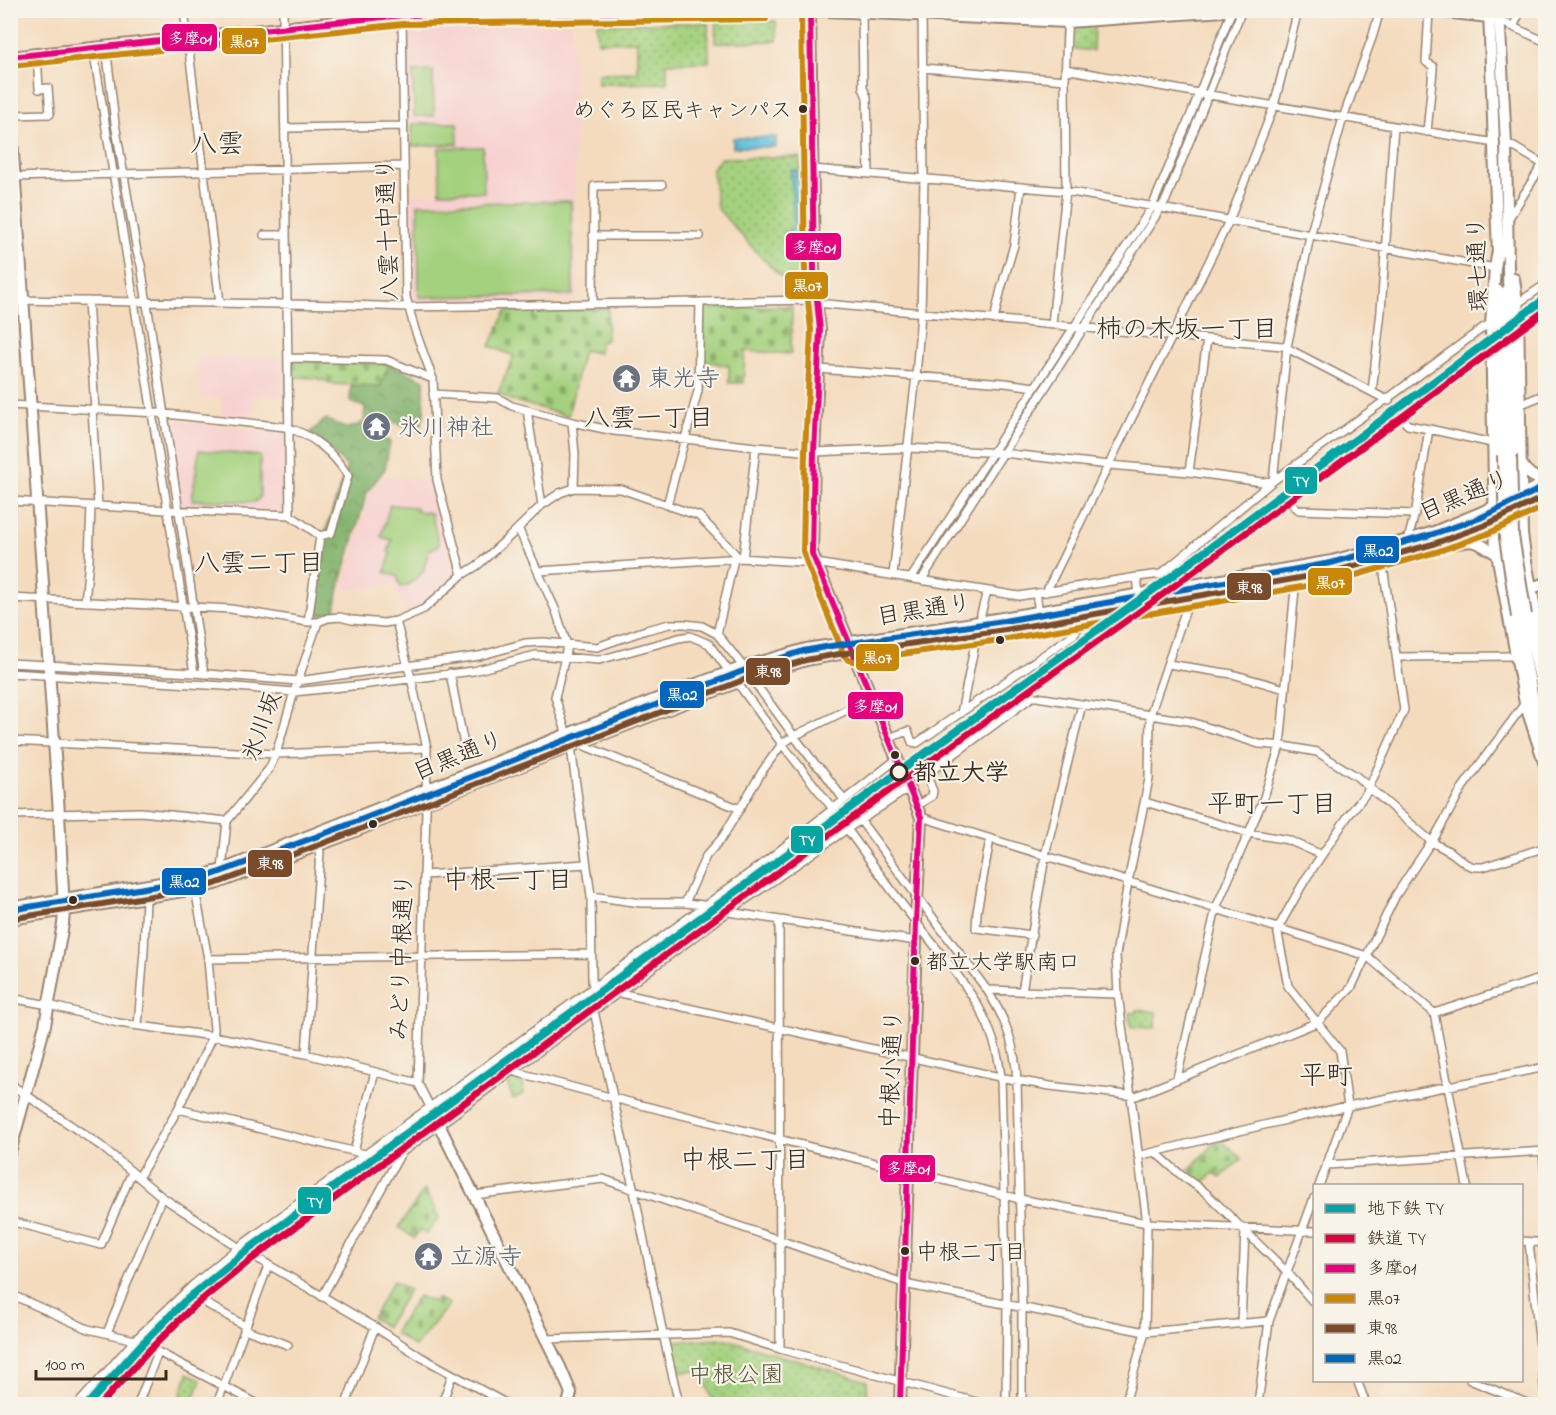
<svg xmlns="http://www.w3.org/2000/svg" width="1556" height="1415" font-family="'Indie Flower','Klee One',sans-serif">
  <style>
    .built { fill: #f7d0cf }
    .grass { fill: #a4d17e; stroke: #707e4e; stroke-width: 1.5 }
    .forest { fill: url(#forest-crowns); stroke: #5f6e46; stroke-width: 1.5 }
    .cemetery { fill: url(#cemetery-stones); stroke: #707e4e; stroke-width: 1.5 }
    .park { fill: url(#park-dots); stroke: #707e4e; stroke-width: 1.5 }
    .water { fill: url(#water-ripples); stroke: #4c767d; stroke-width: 1.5 }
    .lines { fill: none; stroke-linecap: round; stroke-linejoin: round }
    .street-casing { stroke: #98826e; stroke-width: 10 }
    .secondary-casing { stroke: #98826e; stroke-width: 14 }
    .primary-casing { stroke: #98826e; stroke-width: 14 }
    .street { stroke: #fff; stroke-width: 7 }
    .secondary { stroke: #fff; stroke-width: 10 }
    .primary { stroke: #fff; stroke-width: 10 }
    .primary-bridge-casing { stroke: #98826e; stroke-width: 14; stroke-linecap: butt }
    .primary-bridge { stroke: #fff; stroke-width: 10 }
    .bus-1-casing { stroke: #f7f3e8; stroke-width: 10 }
    .bus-2-casing { stroke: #f7f3e8; stroke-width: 10 }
    .bus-3-casing { stroke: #f7f3e8; stroke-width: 10 }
    .bus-4-casing { stroke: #f7f3e8; stroke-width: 10 }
    .bus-1 { stroke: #e5007d; stroke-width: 6 }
    .bus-2 { stroke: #c88708; stroke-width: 6 }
    .bus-3 { stroke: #7a4b2a; stroke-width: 6 }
    .bus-4 { stroke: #0065bd; stroke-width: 6 }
    .rail-1-casing { stroke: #f7f3e8; stroke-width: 12 }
    .rail-1 { stroke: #da0442; stroke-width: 8 }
    .metro-1-casing { stroke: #f7f3e8; stroke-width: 12 }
    .metro-1 { stroke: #04a4a3; stroke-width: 8 }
    .bus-dot { fill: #3b2a1e; stroke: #f7f3e8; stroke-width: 2 }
    .stop-dot { fill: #f7f3e8; stroke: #3b2a1e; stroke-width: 3 }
    .labels { text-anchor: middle; stroke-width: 4.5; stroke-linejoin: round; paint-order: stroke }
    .bus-label { font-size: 22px; fill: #3b2a1e; stroke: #f7f3e8; text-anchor: start }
    .street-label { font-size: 24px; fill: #3b2a1e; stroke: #f7f3e8 }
    .worship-label { font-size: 24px; fill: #5b616d; stroke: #f7f3e8; text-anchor: start }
    .stop-label { font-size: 24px; font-weight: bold; fill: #3b2a1e; stroke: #f7f3e8; text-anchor: start }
    .park-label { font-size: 24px; fill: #555436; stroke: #f7f3e8 }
    .neighbourhood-label { font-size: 26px; fill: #3b2a1e; stroke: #f7f3e8 }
    .quarter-label { font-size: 27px; fill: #3b2a1e; stroke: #f7f3e8 }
    .line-badge { stroke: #f7f3e8; stroke-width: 2 }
    .badge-label { font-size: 16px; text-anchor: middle; font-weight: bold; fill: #fff }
  </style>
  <defs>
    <pattern id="forest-crowns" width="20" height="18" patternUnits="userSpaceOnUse" patternTransform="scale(1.5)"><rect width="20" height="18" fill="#83b36d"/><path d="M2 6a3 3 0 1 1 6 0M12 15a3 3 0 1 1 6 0" fill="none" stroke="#6c9259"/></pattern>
    <pattern id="cemetery-stones" width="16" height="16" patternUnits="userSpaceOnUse" patternTransform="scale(1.5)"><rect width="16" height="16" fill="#a4d17e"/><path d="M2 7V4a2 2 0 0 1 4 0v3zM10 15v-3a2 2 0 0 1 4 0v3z" fill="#87aa67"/></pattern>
    <pattern id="park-dots" width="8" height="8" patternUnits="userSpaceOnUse" patternTransform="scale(1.5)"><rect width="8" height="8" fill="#a4d17e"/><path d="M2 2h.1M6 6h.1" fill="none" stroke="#87aa67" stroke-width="1.8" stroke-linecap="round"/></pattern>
    <pattern id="water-ripples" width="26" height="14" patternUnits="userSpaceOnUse" patternTransform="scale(1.5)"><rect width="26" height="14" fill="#5ec2dc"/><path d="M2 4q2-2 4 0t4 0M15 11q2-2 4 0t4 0" fill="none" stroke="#4f9eb2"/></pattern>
  </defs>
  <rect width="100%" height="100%" fill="#f7f3e8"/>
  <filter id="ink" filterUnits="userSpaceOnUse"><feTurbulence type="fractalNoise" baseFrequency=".0167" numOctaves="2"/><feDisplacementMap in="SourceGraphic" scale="12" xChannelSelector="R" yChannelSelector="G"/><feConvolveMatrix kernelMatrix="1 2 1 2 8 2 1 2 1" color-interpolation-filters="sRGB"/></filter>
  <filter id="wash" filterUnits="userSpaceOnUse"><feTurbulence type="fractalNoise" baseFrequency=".008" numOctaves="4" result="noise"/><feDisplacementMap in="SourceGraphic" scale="24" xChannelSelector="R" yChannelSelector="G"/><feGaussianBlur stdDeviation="1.35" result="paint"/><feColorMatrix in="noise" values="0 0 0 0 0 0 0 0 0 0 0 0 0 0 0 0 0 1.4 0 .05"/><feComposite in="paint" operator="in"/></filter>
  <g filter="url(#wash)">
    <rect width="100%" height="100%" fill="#f4dbbe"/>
    <path class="built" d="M572,23L577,300L469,304L418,302L411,296V194L438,193L437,147H410L409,25Z
      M196,357L284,359L285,397L254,396L253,420L222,417L221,398H202Z
      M168,420L285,433L287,512L182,508Z
      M385,476L434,482L442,523L457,573L421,606L406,613L393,583L373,589H342L370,493Z
      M1540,1282H1545V1364L1537,1284Z"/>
    <path class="grass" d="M433,71L434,116H414L413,72Z
      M457,123L458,144L412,146V124Z
      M483,147L484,192H440L439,148Z
      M571,201L573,295L419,297L418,204Z
      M199,450L260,456V496L258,500L254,502L192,500Z
      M390,505L416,507V511L431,513L439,545L429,550L423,572L408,585L401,587L397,576L385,572L391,553L388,552L392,540L381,537Z"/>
    <path class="forest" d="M384,362L424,380V416L419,431L374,414L367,431L390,442L385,469L367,492L338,592L335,612L312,617L323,539L347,466L310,433L326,419C342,428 347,432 364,422L365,407L350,402L351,387L355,383L378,384Z"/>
    <path class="cemetery" d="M792,306L791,354L745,351L743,383H729V366L701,360L703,308Z
      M608,308L607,340L600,342L599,353L583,350L568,416L511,400L498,393L514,356L490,346L506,311Z
      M293,361L389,364L380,386L329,384L328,381L319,380V378L292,377Z
      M1222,1141L1242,1159L1220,1178L1213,1173L1200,1186L1189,1177L1193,1173L1189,1170L1215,1142Z
      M425,1189L439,1218L426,1234L420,1230L414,1238L399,1227Z
      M393,1281L409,1290L386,1327L372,1318Z
      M418,1296L434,1302L436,1298L449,1304L415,1347L394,1333Z"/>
    <path class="park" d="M1231,20H1236L1208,86L1206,84Z
      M716,21H776L777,41L715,43Z
      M597,23H708L709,62L667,63V83L598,84V73L637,72V41L598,42Z
      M1094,23L1093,51L1068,48L1069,24Z
      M1198,102L1202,103L1163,199L1159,197Z
      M800,157L802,284H789L760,256L717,208L712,168L721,158Z
      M1152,210H1156L1084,325L1079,324Z
      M1075,330L1078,331L1005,445L1002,443Z
      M993,456H997L921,576L917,575Z
      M1137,1010L1156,1012L1155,1028L1131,1027L1129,1013H1137Z
      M515,1075L522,1077L524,1093L513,1099L506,1081Z
      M726,1339L867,1381V1404H715L700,1371L680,1372L671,1341Z
      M188,1373L201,1380L192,1404H183L178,1403Z"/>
    <path class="water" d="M776,137V147H733V138Z
      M791,170H797L799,252L789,251L784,243L787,232L794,226Z"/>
  </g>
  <g filter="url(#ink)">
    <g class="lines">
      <defs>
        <path id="street" d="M184,10L220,303
          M283,10L290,515
          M402,12L406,297L415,330L433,379L437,480L462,575
          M862,13L863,88L867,97L869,174
          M1500,21L1546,42
          M1513,27L1521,10
          M106,46L115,123L137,252L141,265L204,674
          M93,48L194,673
          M923,68L1065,80
          M1065,69L1204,94L1495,143
          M11,115L50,114L48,88L39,89L37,54
          M285,128L403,126
          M1427,132L1433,70V66L1426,62L1429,11
          M1506,144L1514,147L1546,166
          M813,169L1066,191L1495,268
          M13,177L404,166
          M1509,218L1546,159
          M264,235H286
          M593,236H700
          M10,300L348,305L408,307L816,300
          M88,301L95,410
          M816,303L1283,346L1389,401
          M1518,303L1546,284
          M593,304L594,186L662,185
          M994,320L1001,289L1014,245L1021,187
          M1052,324L1066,191L1065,80L1068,10
          M288,358L386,360L433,379
          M818,369L1005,383L1035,387
          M1372,392L1381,311L1394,126
          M433,394L498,398L512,406L572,422L614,431L756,447L814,452L908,448L1003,453L1109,465L1189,472L1262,482L1273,481L1287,347L1310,236L1343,118L1373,35L1380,10
          M10,405L157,413L285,427C312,434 334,453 348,476L331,533L320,536
          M1519,405L1546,394
          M92,409L98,506
          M527,410L542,505
          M572,422L575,454L574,488
          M1405,422L1408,425L1429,429L1492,443
          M1189,472L1207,339
          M10,501L167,510L290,515L320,536L308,622
          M667,505L698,391L700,302
          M1293,505L1299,510L1414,514
          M518,528L556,611L567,645L565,657L555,697L567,735
          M1408,540L1416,509L1429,429
          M538,571L743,558L756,447
          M893,575L916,376L921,314L924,179L922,13
          M911,578L1152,207L1187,124L1232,10
          M924,581V576L1166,200L1242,10
          M1046,592L1229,221L1274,106L1298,10
          M1036,594L1039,612
          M1139,594L1137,577L1161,574L1273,481L1387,399L1484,327L1491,324
          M10,598L231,609L308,622H318L328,618L340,617L352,620L384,623L396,621L424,609L462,575L478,565L508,538L542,505L560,493L574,488L621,489L699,516L739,558L816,563L1019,596L1137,577
          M85,602L89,560L91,506
          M396,621L411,678L427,748L426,811L418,1083L439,1125
          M981,622V614L987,591
          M717,634L734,559
          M1397,657L1516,656
          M10,663L194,673L298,681L479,656L525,643L543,642L597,647L646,630L670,624H685L702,626L717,634L735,656L794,736L816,765L823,771L844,800
          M1168,664L1232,674L1285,689
          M10,673L224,686L294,692L361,685L473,671L536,655L599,660L679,638L690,636L709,644L782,744L833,809
          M450,673L463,740
          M961,713L977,634
          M10,741L276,754L427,748
          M890,742L894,736L908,731L912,742L917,743L1074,634L1086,616
          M580,744L740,809
          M571,747L591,896L592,982L594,988L605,1003
          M1145,802L1249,833L1288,840L1322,855
          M916,806L932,796L933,791L927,776V774L1032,697H1037L1188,721L1259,744L1284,746L1317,752L1356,776L1432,842L1452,853L1466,864L1474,867H1483L1546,847
          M10,815L141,812L227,821
          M921,817L1367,956L1434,1013L1467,1186
          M860,820L987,990C1006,1020 1015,1044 1017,1080L1022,1307V1404
          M847,829C870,860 892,892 916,922C954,972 995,1011 1001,1077L1007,1304L1006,1404
          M990,839L977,912L976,928L1032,935
          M222,870L227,821L269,769L276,754L294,692L318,622
          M424,875L586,864
          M591,896L641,903H685L704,905L728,912L916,941
          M685,903L706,856L722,838L763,770L782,744L794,736L871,698
          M779,920L780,1349
          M208,959L592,954
          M987,990L1118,994
          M1022,991L1046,851L1082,704
          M620,993L1004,1078L1050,1086L1136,1096L1318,1022L1351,988L1396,895L1429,845L1432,842L1463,787L1525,703
          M10,998L49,1005L118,1023L213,1036L306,1054L418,1083
          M594,1011L634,1191L663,1334L679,1404
          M1434,1013L1546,977
          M138,1026L144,951L146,897
          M306,1054L320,852L317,845
          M512,1071L613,1098L1020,1199L1147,1223L1314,1231
          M1177,1078L1216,908L1263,800L1280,746L1296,579
          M10,1084L101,1146L162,1197L238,1247L375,1327L421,1357L507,1404
          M178,1109L365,1154
          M354,1151L375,1072
          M1155,1152L1181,1175L1206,1193L1287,1272L1314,1303
          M1543,1152L1546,1184
          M1138,1156L1264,1125L1348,1106L1546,1067
          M1327,1165L1546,1151
          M139,1177L178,1109L213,1036L214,1029L208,959L195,889
          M1319,1186L1348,1106L1340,1051L1288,986L1278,934V928L1305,880L1348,816L1367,792L1404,710L1382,559
          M474,1195L603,1179L909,1285L1145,1332L1269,1321
          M10,1221L101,1245L132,1172
          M1522,1241L1546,1243
          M1529,1242L1546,1404
          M10,1294L88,1329L135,1340L258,1404
          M322,1297L401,1153L728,912L850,827L909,788
          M207,1304L245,1326
          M1241,1324L1245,1231
          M244,1329L288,1345
          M107,1333L162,1197
          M546,1339L729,1333L780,1349L984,1404
          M1357,1380L1366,1404
          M1470,1380L1529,1404
          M10,1402L17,1404
          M78,1404L135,1340L193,1285L235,1250L770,858L897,759
          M138,1404L158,1352
          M217,1404L268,1266
          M346,1404L375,1327
          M442,1404L452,1375
          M1125,1404L1145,1332L1147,1223L1118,994L1116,955L1128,882L1149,779L1150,715L1187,606L1185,598
          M1258,1404L1269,1321L1314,1198"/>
        <path id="secondary" d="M805,10L1068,22L1238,10
          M810,10L814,270L816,300L820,330L814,452L812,553L921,817L916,922V941L900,1404
          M1427,10L1489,17L1497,20
          M10,57L402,15L766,10
          M10,111L59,813L64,911L63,924L45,1025L10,1152
          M1531,588L1546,583
          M439,1125L560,1367L571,1393L568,1404"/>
        <path id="primary" d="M1489,10L1498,254
          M1499,10L1506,144L1511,455
          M1498,250L1495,268L1491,324L1495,536L1497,554L1525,703L1546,768
          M1514,279L1518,310L1522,534L1525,556L1546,666
          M1499,291L1503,455
          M1520,462C1526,473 1534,479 1546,481
          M1444,545L1470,541L1478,543L1497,554
          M1526,615L1546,706
          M1517,617L1538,725
          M10,908L197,877L222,870L685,688L744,667L806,649L967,624L1332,561L1408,540L1434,532L1494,507L1546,483
          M10,919L195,889L215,884L340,837L427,802L751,677L806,660L833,655L1005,630L1333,572L1433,544L1483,526L1546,496"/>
      </defs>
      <use href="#street" class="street-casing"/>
      <use href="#secondary" class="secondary-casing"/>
      <use href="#primary" class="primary-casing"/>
      <use href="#street" class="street"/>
      <use href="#secondary" class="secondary"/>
      <use href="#primary" class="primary"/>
      <defs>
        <path id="primary-bridge" d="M1503,455L1505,538L1517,617
          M1511,455L1513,536L1526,615"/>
      </defs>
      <use href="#primary-bridge" class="primary-bridge-casing"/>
      <use href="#primary-bridge" class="primary-bridge"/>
      <defs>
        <path id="bus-1" d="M810,11L814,270L820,330L814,452L812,553L921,817L916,922L900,1404
          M10,57L402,15L730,10"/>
        <path id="bus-2" d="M801,11L805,270L811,330L805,452L803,551L808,566L844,655L848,660L853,661L1007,639L1335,581L1436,552L1487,534L1546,506
          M11,66L403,24L766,19"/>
        <path id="bus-3" d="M10,919L195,889L215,884L340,837L751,677L806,660L833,655L1005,630L1333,572L1433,544L1483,526L1546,496"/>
        <path id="bus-4" d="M10,910L193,880L212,875L337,829L748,669L803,651L831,646L1004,621L1331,563L1430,535L1480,518L1542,488"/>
      </defs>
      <use href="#bus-1" class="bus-1-casing"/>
      <use href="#bus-2" class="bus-2-casing"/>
      <use href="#bus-3" class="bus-3-casing"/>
      <use href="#bus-4" class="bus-4-casing"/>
      <use href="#bus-1" class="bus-1"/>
      <use href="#bus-2" class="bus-2"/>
      <use href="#bus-3" class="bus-3"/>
      <use href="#bus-4" class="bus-4"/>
      <defs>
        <path id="rail-1" d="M100,1404L149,1350L190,1309L251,1259L904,779L1154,600L1546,310"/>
      </defs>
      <use href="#rail-1" class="rail-1-casing"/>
      <use href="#rail-1" class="rail-1"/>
      <defs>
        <path id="metro-1" d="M88,1404L142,1344L184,1302L245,1252L899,772L1149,593L1546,298"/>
      </defs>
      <use href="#metro-1" class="metro-1-casing"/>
      <use href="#metro-1" class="metro-1"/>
    </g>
  </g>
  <defs>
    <symbol id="temple-disc" viewBox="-11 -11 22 22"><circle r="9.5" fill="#6b7280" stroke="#f7f3e8"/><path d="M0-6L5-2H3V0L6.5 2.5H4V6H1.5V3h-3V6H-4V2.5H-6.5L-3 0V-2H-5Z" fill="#fff"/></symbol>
  </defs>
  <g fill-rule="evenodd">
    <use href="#temple-disc" x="610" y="362" width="33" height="33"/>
    <use href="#temple-disc" x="360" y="410" width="33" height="33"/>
    <use href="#temple-disc" x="412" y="1240" width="33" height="33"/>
  </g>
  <g class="bus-dot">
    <circle cx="803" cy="109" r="5"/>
    <circle cx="1000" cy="640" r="5"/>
    <circle cx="895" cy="755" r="5"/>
    <circle cx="373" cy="824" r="5"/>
    <circle cx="73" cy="900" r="5"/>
    <circle cx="915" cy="961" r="5"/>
    <circle cx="905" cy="1251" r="5"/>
  </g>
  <circle class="stop-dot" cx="899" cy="772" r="8"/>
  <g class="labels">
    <g class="bus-label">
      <text x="792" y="117" text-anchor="end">めぐろ区民キャンパス</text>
      <text x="926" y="969">都立大学駅南口</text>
      <text x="916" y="1259">中根二丁目</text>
    </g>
    <g class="street-label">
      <text transform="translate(387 229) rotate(-92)" y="8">八雲十中通り</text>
      <text transform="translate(1477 264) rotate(-92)" y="8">環七通り</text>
      <text transform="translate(1464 495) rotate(-23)" y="8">目黒通り</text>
      <text transform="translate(924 609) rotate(-9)" y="8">目黒通り</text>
      <text transform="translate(261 726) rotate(-70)" y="8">氷川坂</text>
      <text transform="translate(458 755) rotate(-22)" y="8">目黒通り</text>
      <text transform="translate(401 957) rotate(-88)" y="8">みどり中根通り</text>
      <text transform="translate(891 1069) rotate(-88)" y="8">中根小通り</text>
    </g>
    <g class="worship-label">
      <text x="648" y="386">東光寺</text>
      <text x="398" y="435">氷川神社</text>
      <text x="450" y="1264">立源寺</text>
    </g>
    <g class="stop-label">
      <text x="913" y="780">都立大学</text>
    </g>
    <g class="park-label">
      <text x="736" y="1382">中根公園</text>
    </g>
    <g class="neighbourhood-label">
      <text x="1187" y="337">柿の木坂一丁目</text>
      <text x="649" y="426">八雲一丁目</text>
      <text x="259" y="571">八雲二丁目</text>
      <text x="1272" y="812">平町一丁目</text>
      <text x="508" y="888">中根一丁目</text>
      <text x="745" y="1168">中根二丁目</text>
    </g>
    <g class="quarter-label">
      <text x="217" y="152">八雲</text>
      <text x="1326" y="1084">平町</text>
    </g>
  </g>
  <g class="line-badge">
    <rect x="161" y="23" width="57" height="29" rx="6" fill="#e5007d"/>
    <rect x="221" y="27" width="46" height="28" rx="6" fill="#c88708"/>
    <rect x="785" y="232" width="57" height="29" rx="6" fill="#e5007d"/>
    <rect x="784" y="271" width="45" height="29" rx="6" fill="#c88708"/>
    <rect x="1284" y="466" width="34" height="29" rx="6" fill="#04a4a3"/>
    <rect x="1355" y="535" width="45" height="29" rx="6" fill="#0065bd"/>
    <rect x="1307" y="567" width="46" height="29" rx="6" fill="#c88708"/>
    <rect x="1226" y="572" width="46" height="29" rx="6" fill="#7a4b2a"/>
    <rect x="855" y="643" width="45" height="29" rx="6" fill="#c88708"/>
    <rect x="745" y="657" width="46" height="29" rx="6" fill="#7a4b2a"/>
    <rect x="659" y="680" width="46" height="29" rx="6" fill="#0065bd"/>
    <rect x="847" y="691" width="57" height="29" rx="6" fill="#e5007d"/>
    <rect x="790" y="825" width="34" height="29" rx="6" fill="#04a4a3"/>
    <rect x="247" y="849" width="46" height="29" rx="6" fill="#7a4b2a"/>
    <rect x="161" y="867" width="46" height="29" rx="6" fill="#0065bd"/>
    <rect x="879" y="1154" width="57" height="29" rx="6" fill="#e5007d"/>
    <rect x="297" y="1186" width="35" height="29" rx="6" fill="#04a4a3"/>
  </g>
  <g class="badge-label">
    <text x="190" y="44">多摩01</text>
    <text x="244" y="47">黒07</text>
    <text x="814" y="253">多摩01</text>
    <text x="807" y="291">黒07</text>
    <text x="1301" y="486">TY</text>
    <text x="1378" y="556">黒02</text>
    <text x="1330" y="588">黒07</text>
    <text x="1249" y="593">東98</text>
    <text x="877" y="663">黒07</text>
    <text x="768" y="677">東98</text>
    <text x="682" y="700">黒02</text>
    <text x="875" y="712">多摩01</text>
    <text x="807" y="845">TY</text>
    <text x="270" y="869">東98</text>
    <text x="184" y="887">黒02</text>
    <text x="908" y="1174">多摩01</text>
    <text x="315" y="1207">TY</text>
  </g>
  <rect width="1556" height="1415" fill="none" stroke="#f7f3e8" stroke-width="36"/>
  <rect x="1313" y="1184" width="210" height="198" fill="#f7f3e8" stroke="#aca397" stroke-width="1.5"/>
  <rect x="1325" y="1204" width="30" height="9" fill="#04a4a3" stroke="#aca397" stroke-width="1.5"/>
  <text x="1367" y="1214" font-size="18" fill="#3b2a1e">地下鉄 TY</text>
  <rect x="1325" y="1234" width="30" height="9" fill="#da0442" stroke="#aca397" stroke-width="1.5"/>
  <text x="1367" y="1244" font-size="18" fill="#3b2a1e">鉄道 TY</text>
  <rect x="1325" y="1264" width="30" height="9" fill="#e5007d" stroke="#aca397" stroke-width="1.5"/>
  <text x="1367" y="1274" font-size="18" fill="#3b2a1e">多摩01</text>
  <rect x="1325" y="1294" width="30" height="9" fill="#c88708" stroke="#aca397" stroke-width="1.5"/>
  <text x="1367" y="1304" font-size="18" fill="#3b2a1e">黒07</text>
  <rect x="1325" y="1324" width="30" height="9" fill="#7a4b2a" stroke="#aca397" stroke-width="1.5"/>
  <text x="1367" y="1334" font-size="18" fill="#3b2a1e">東98</text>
  <rect x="1325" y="1354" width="30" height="9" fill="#0065bd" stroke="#aca397" stroke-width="1.5"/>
  <text x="1367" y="1364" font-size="18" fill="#3b2a1e">黒02</text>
  <path d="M36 1370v9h130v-9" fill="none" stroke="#3b2a1e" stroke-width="3"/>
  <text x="45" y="1370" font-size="18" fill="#3b2a1e" stroke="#f7f3e8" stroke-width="4.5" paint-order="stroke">100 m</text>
</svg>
